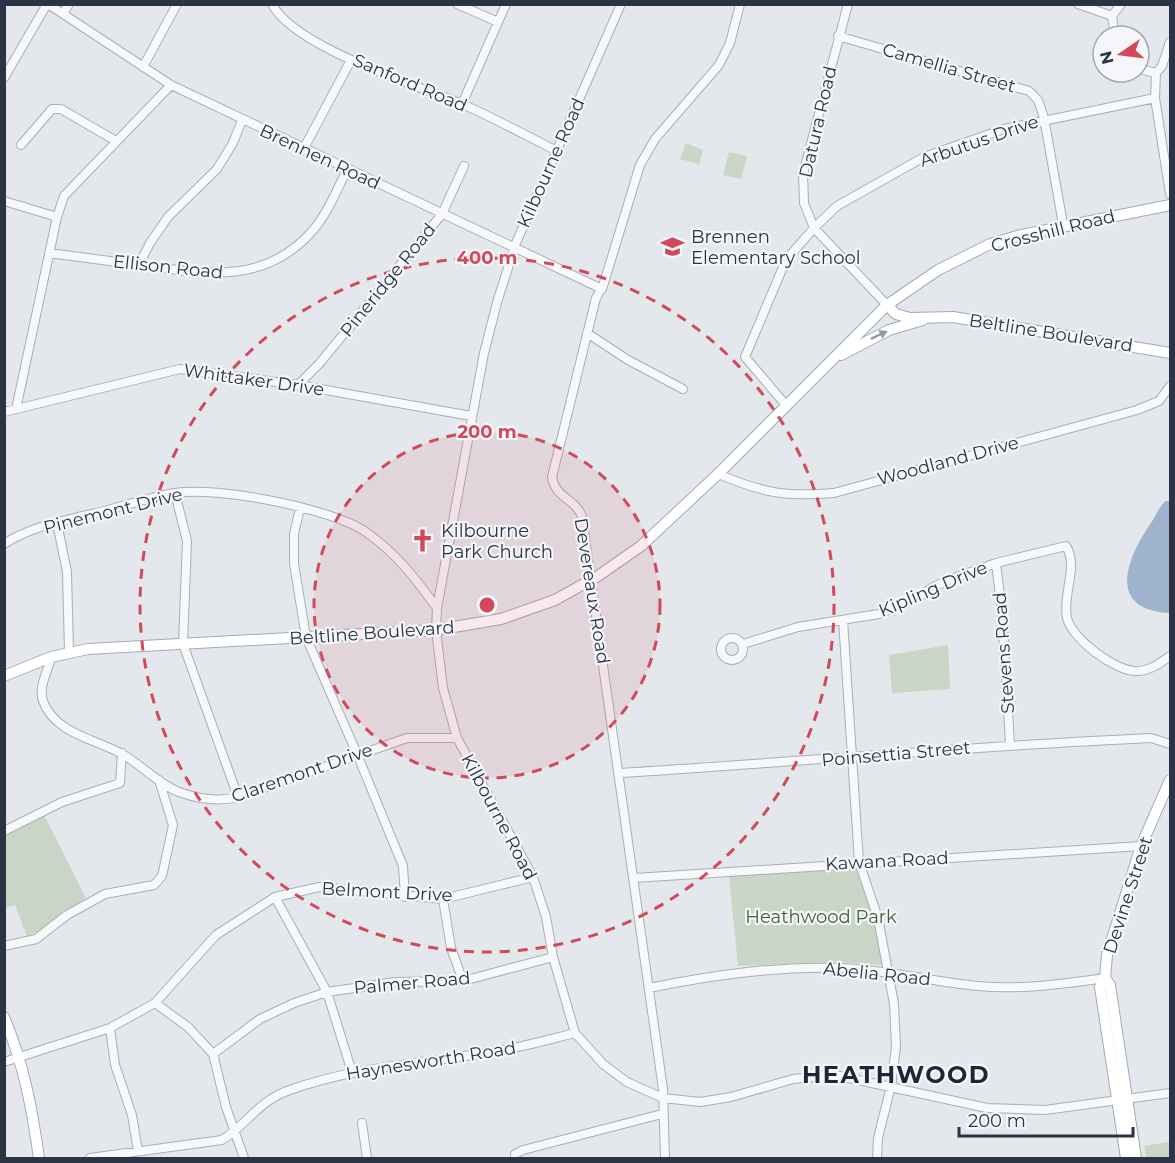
<svg xmlns="http://www.w3.org/2000/svg" width="1175" height="1163" font-family="Montserrat,sans-serif">
  <style>
    .green { fill: #c9d6c5 }
    .water { fill: #9fb4cc }
    .lines { fill: none; stroke-linecap: round; stroke-linejoin: round }
    .minor-casing { stroke: #a9aeb7; stroke-width: 10 }
    .major-casing { stroke: #a3abb8; stroke-width: 12 }
    .minor { stroke: #f7f8fa; stroke-width: 8 }
    .major { stroke: #fff; stroke-width: 10 }
    .oneway { fill: #959aa2 }
    .ring { fill: none; stroke: #d1495b; stroke-width: 3; stroke-dasharray: 10 8 }
    .labels { text-anchor: middle; stroke-width: 4.5; stroke-linejoin: round; paint-order: stroke }
    .street-label { font-size: 18px; fill: #2b3445; stroke: #f4f6f9 }
    .poi-label { font-size: 18px; fill: #2b3445; stroke: #f4f6f9; text-anchor: start }
    .park-label { font-size: 18px; fill: #3f6138; stroke: #f4f6f9 }
    .district-label { font-size: 24px; font-weight: bold; letter-spacing: 1.5px; fill: #1d2536; stroke: #f4f6f9 }
    .centre { fill: #d1495b; stroke: #f4f6f9; stroke-width: 3 }
    .ring-label { font-size: 18px; text-anchor: middle; font-weight: bold; fill: #d1495b; stroke: #f4f6f9; stroke-width: 4.5; stroke-linejoin: round; paint-order: stroke }
  </style>
  <rect width="100%" height="100%" fill="#e4e7ec"/>
  <path class="green" d="M686,143L703,150L699,164L680,159Z
    M729,152L747,156L741,179L723,175Z
    M948,645L950,689L892,693L889,655Z
    M44,815L86,898C65,909 50,928 27,936L15,905L5,908L4,835Z
    M856,869L875,920L883,965L836,962L738,966L729,876Z
    M1169,1142V1158H1146L1144,1146Z"/>
  <path class="water" d="M1166,501H1170V613C1107,610 1125,560 1151,523C1156,516 1159,506 1166,501Z"/>
  <g class="lines">
    <defs>
      <path id="minor" d="M48,4L171,85L602,289
        M272,4C294,47 416,85 462,104C494,118 525,135 557,151
        M457,4L498,22
        M621,4L516,243L498,299L484,353L437,608L436,630L443,688L457,738L533,877L546,917L553,957L575,1033L603,1064L627,1082L663,1098L700,1102L731,1097L793,1079L835,1075L987,1108L1045,1110L1170,1093
        M848,4L803,174L804,203L814,228L887,305
        M1078,4L1112,16
        M63,14L69,4
        M838,36L1029,91L1038,100L1044,118L1063,224
        M1115,36L1112,16L1121,4
        M1170,42L1162,66L1156,73L1155,98L1170,194
        M143,67L177,4
        M1139,69L1156,73
        M4,78L47,4
        M462,104L506,4
        M21,145L52,109H61L116,141
        M303,150L351,60
        M4,201L57,217
        M49,253C79,257 110,261 140,265C204,274 266,286 314,229C328,213 337,189 347,170
        M139,265L150,243L168,217L217,169L233,143L242,120
        M587,333L628,360L683,389
        M298,385L319,364L442,214L464,166
        M785,404L745,357L786,260L814,228L837,206L924,157L1004,129L1155,98
        M16,409L57,217L64,196L171,85
        M4,412L180,369L298,385L471,416
        M718,474C764,493 784,497 834,493L1137,410L1159,401L1170,386
        M175,493L187,541L183,644L238,797
        M300,508L294,534V564L306,637L357,754L403,866L405,897
        M57,523L67,572L69,652
        M4,544C33,525 71,519 104,511C127,505 151,497 175,493C216,486 331,508 366,532C397,554 415,578 437,608
        M996,563L1002,612L1010,744
        M843,620L859,862L878,918L894,1004L896,1047L891,1086L878,1138L877,1158
        M721 649a11 11 0 1 1 22 0a11 11 0 1 1-22 0Z
        M743,644L798,627L879,614L917,598L935,586L954,578L996,563L1066,546C1079,567 1062,594 1067,618C1072,639 1116,672 1137,671C1150,671 1160,663 1170,656
        M51,657C48,672 38,686 43,701C55,734 96,739 122,754C142,765 158,784 179,792C198,799 218,802 238,797L407,738H457
        M620,773C797,762 974,746 1151,738L1170,744
        M4,831L62,802L120,783L122,753
        M634,878L1141,846
        M275,897L327,992L352,1072
        M443,899L451,948L463,981
        M4,946L36,939L67,915L105,894L154,885L162,876L173,825L159,780
        M649,988C712,975 774,966 839,968C886,969 931,982 978,986C1020,990 1063,984 1105,978
        M155,1003L188,1027L213,1054L226,1107L244,1158
        M110,1028L115,1065L132,1115L138,1151
        M213,1054L260,1019L294,1003L327,992L396,982L463,981L553,957
        M4,1062L110,1028L155,1003L216,935L275,897L319,887L443,899L533,877
        M362,1123L367,1158
        M90,1158L222,1140C246,1125 258,1102 287,1091C360,1064 438,1063 513,1048C534,1044 555,1038 575,1033
        M515,1158V1154L523,1150L662,1114
        M665,1158L663,1089L582,517C576,499 555,498 552,477L596,298L603,286L640,165L655,139L719,65L730,43L740,4"/>
      <path id="major" d="M887,305L896,314L910,318L953,317L1170,353
        M841,355L889,330L923,320
        M4,676L51,657L88,649L436,630L501,619L555,600L598,576L641,546L718,474L887,305L938,270L990,244L1017,236L1170,205
        M1105,978L1110,985L1136,1158
        M4,1017C24,1065 32,1108 39,1158
        M1126,1158L1100,987L1105,978L1107,955L1141,846L1170,780"/>
    </defs>
    <use href="#minor" class="minor-casing"/>
    <use href="#major" class="major-casing"/>
    <use href="#minor" class="minor"/>
    <use href="#major" class="major"/>
  </g>
  <defs><path id="oneway-solid" d="M-6-.8H1V-3.2L6.5 0L1 3.2V.8H-6Z" transform="scale(1.5)"/></defs>
  <use class="oneway" href="#oneway-solid" transform="translate(879 335) rotate(-25)"/>
  <circle cx="487" cy="605" r="173" fill="#d1495b" fill-opacity=".12"/>
  <g class="ring">
    <circle cx="487" cy="605" r="173"/>
    <circle cx="487" cy="605" r="347"/>
  </g>
  <defs>
    <symbol id="school-bare" viewBox="-9 -9 18 18"><path d="M0-5L7-2L0 1L-7-2ZM-4 1L0 2.5L4 1V4Q0 6-4 4Z" fill="#d1495b" stroke="#f4f6f9" stroke-width="2.5" paint-order="stroke"/></symbol>
    <symbol id="church-bare" viewBox="-9 -9 18 18"><path d="M-1.2-6h2.4v3.5h3.3v2.4h-3.3V6h-2.4V-.1h-3.3v-2.4h3.3Z" fill="#d1495b" stroke="#f4f6f9" stroke-width="2.5" paint-order="stroke"/></symbol>
  </defs>
  <g fill-rule="evenodd">
    <use href="#school-bare" x="656" y="230" width="33" height="33"/>
    <use href="#church-bare" x="406" y="524" width="33" height="33"/>
  </g>
  <g class="labels">
    <g class="street-label">
      <text transform="translate(949 68) rotate(16)" y="6">Camellia Street</text>
      <text transform="translate(410 83) rotate(23)" y="6">Sanford Road</text>
      <text transform="translate(818 122) rotate(-77)" y="6">Datura Road</text>
      <text transform="translate(979 141) rotate(-19)" y="6">Arbutus Drive</text>
      <text transform="translate(320 157) rotate(25)" y="6">Brennen Road</text>
      <text transform="translate(551 163) rotate(-66)" y="6">Kilbourne Road</text>
      <text transform="translate(1053 231) rotate(-14)" y="6">Crosshill Road</text>
      <text transform="translate(168 267) rotate(6)" y="6">Ellison Road</text>
      <text transform="translate(388 280) rotate(-51)" y="6">Pineridge Road</text>
      <text transform="translate(1051 333) rotate(9)" y="6">Beltline Boulevard</text>
      <text transform="translate(254 380) rotate(8)" y="6">Whittaker Drive</text>
      <text transform="translate(948 461) rotate(-15)" y="6">Woodland Drive</text>
      <text transform="translate(113 511) rotate(-14)" y="6">Pinemont Drive</text>
      <text transform="translate(933 589) rotate(-23)" y="6">Kipling Drive</text>
      <text transform="translate(592 591) rotate(81)" y="6">Devereaux Road</text>
      <text transform="translate(372 633) rotate(-4)" y="6">Beltline Boulevard</text>
      <text transform="translate(1004 653) rotate(-94)" y="6">Stevens Road</text>
      <text transform="translate(896 754) rotate(-5)" y="6">Poinsettia Street</text>
      <text transform="translate(302 773) rotate(-19)" y="6">Claremont Drive</text>
      <text transform="translate(499 817) rotate(62)" y="6">Kilbourne Road</text>
      <text transform="translate(887 861) rotate(-3)" y="6">Kawana Road</text>
      <text transform="translate(387 892) rotate(3)" y="6">Belmont Drive</text>
      <text transform="translate(1128 895) rotate(-72)" y="6">Devine Street</text>
      <text transform="translate(877 974) rotate(6)" y="6">Abelia Road</text>
      <text transform="translate(412 983) rotate(-5)" y="6">Palmer Road</text>
      <text transform="translate(431 1061) rotate(-9)" y="6">Haynesworth Road</text>
    </g>
    <g class="poi-label">
      <text x="691" y="243">Brennen<tspan x="691" dy="21">Elementary School</tspan></text>
      <text x="441" y="537">Kilbourne<tspan x="441" dy="21">Park Church</tspan></text>
    </g>
    <g class="park-label">
      <text x="821" y="923">Heathwood Park</text>
    </g>
    <g class="district-label">
      <text x="896" y="1083">HEATHWOOD</text>
    </g>
  </g>
  <circle cx="487" cy="605" r="9" class="centre"/>
  <g class="ring-label">
    <text x="487" y="264">400 m</text>
    <text x="487" y="438">200 m</text>
  </g>
  <rect width="1175" height="1163" fill="none" stroke="#2b3445" stroke-width="12"/>
  <g transform="translate(1121 54) rotate(256)"><circle r="28" fill="#f4f6f9" stroke="#a4a8b1" stroke-width="1.5"/>
  <path d="M0-4.5L10 22L0 15L-10 22Z" fill="#d1495b"/>
  <text y="-9" font-size="16" font-weight="bold" text-anchor="middle" fill="#2b3445">N</text>
  </g>
  <path d="M959 1127v9h174v-9" fill="none" stroke="#2b3445" stroke-width="3"/>
  <text x="968" y="1127" font-size="18" fill="#2b3445" stroke="#f4f6f9" stroke-width="4.5" paint-order="stroke">200 m</text>
</svg>
